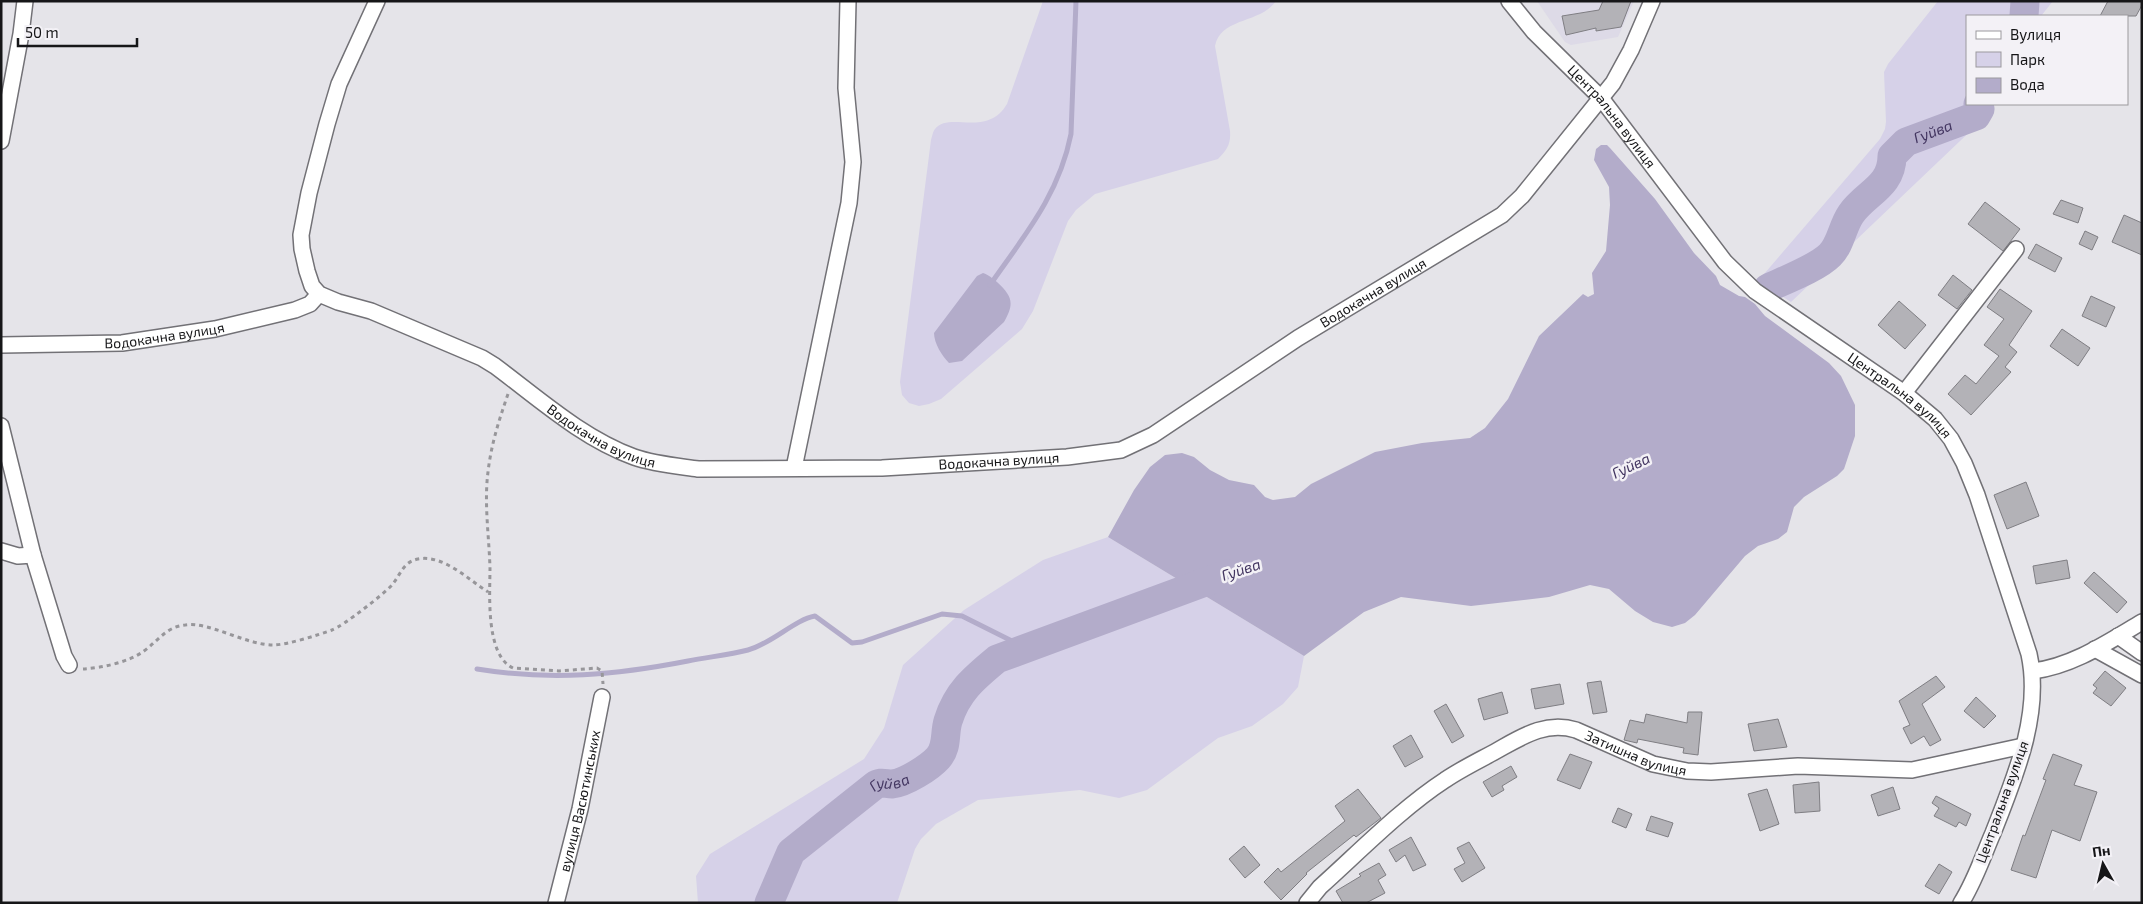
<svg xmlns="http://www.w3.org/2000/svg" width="2143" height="904" font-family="'Exo 2',sans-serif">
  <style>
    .built { fill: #dddae7 }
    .green { fill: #d6d1e8 }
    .water { fill: #b3acca }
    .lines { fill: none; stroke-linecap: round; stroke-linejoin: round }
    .stream { stroke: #b3acca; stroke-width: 5 }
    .river { stroke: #b3acca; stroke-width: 29 }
    .building { fill: #b3b2b7; stroke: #7f7e83 }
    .minor-casing { stroke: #727176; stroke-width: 18 }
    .path { stroke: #97969a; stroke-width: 3; stroke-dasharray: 4 4; stroke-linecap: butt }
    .minor { stroke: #fff; stroke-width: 15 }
    .labels { text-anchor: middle; stroke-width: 5; stroke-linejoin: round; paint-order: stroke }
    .street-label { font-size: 14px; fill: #161618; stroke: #f3f1f6 }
    .water-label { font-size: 15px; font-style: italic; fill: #433661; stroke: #f3f1f6 }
  </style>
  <rect width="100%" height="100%" fill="#e5e4e9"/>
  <path class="built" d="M1537,1H1634L1618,37L1571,45L1565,42Z"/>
  <path class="green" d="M1043,1H1276C1260,24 1221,17 1215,46L1230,131C1231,144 1227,150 1218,159L1095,194L1076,210L1068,221L1033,311L1022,329L941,399L929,404L919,406L909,403L902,395L900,382L931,140C932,137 933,131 935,129C949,111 987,138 1007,104Z
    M1938,1H2053L2041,16H1967V104H1991L1981,121L1791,302L1758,281L1880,139L1885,129L1886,122L1884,72L1888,64Z
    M1108,537L1304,656L1298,687L1283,704L1252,726L1218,738L1147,790L1119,798L1080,790L978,800L936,824L921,839L915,849L897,903H698L696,876L710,854L864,759L884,728L903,665L964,610L1043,560Z"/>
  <path class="water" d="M1601,145H1607L1610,148L1655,199L1694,253L1716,276L1720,285L1739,296L1745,297L1755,304L1765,316L1829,363L1841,376L1855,405V436L1844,469L1837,476L1804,497L1794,507L1787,532L1778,539L1758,546L1745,556L1695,615L1685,623L1672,627L1653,622L1635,611L1609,589L1590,585L1549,597L1471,606L1401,597L1364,612L1304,656L1108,537L1134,490L1150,467L1165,455L1182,453L1194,457L1210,470L1229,480L1254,485L1265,497L1273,500L1295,497L1311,484L1375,452L1422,443L1470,438L1485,428L1508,399L1539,336L1583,294L1588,297L1594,294L1592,273L1606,251L1610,205L1609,187L1594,160L1596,149Z
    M983,273C989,275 992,278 997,282C1012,296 1015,303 1004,322L962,361L949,363C942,356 934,343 934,333L977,276Z"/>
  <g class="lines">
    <path class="stream" d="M990,285C1024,236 1059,195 1071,134L1076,1
      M477,669C551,681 616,675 688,661C708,657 729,655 748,650C773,643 794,620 815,616L852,643L862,642L942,614L962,616L1026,648"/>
    <g class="river">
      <path d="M2024,16L2025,1"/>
      <path id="s1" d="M1768,288C1785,280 1817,268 1830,255C1841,244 1842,227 1851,214C1865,193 1892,187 1892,156L1906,142L1976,116L1980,109L1978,104"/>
      <path id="s2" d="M769,903L791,852L874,786C881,781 885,784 892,784C905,783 930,767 938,758C948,747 944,734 948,721C957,692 974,678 997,659L1227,574"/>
    </g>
  </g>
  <path class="building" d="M1603,1H1631L1621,27L1596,31V28L1566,35L1562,16L1599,10Z
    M2108,1H2142V5L2136,16H2100Z
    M2061,200L2083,208L2078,223L2053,214Z
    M1985,202L2020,229L2003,251L1968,224Z
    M2124,215L2142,223V255L2112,242Z
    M2085,231L2098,237L2092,250L2079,244Z
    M2036,244L2062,258L2055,272L2028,258Z
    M1953,275L1972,290L1957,309L1938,295Z
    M2000,289L2032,311L2009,345L2017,352L2005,367L2011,372L1971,415L1948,394L1965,375L1976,384L1999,356L1984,345L2004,319L1987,307Z
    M2091,296L2115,307L2106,327L2082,316Z
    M1899,301L1926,325L1905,349L1878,325Z
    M2062,329L2090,348L2078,366L2050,346Z
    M2026,482L2039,516L2007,529L1994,495Z
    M2067,560L2070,578L2036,584L2033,566Z
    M2094,572L2127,602L2117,613L2084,583Z
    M2105,671L2126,688L2111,706L2093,693L2097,688L2093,685Z
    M1936,676L1945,687L1922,704L1941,740L1930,746L1924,736L1911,744L1903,728L1910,725L1899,701Z
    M1601,681L1607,712L1593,714L1587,683Z
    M1560,684L1564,704L1535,709L1531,689Z
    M1502,692L1508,713L1484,720L1478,699Z
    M1976,697L1996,716L1984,728L1964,711Z
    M1446,704L1464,736L1452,743L1434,711Z
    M1688,712H1702L1698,755L1683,753L1684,748L1638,739L1637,743L1624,740L1630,720L1644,723L1646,714L1687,723Z
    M1778,719L1787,747L1754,751L1748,724Z
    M1411,735L1423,757L1405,767L1393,746Z
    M1570,754L1592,762L1580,789L1557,780Z
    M2053,754L2082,765L2074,785L2097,792L2080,841L2052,830L2036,878L2011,870L2023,835L2025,836L2046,780L2043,779Z
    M1511,766L1517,777L1502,786L1504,790L1492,797L1483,782Z
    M1819,782L1820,811L1795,813L1793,785Z
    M1893,787L1900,809L1878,816L1871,795Z
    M1358,789L1381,818L1356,837L1354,835L1306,873L1307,874L1281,900L1264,882L1278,868L1281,872L1345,821L1335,806Z
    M1767,789L1779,824L1760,831L1748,794Z
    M1936,796L1971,814L1966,826L1959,822L1956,827L1934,816L1939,808L1932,803Z
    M1618,808L1632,814L1626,828L1612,822Z
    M1651,816L1673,823L1668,837L1646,830Z
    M1411,837L1426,865L1413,871L1405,855L1396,862L1389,850Z
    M1469,842L1485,868L1462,882L1454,869L1465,863L1457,848Z
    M1244,846L1260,865L1245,878L1229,859Z
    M1379,863L1386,875L1378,880L1385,893L1366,903H1343L1336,891L1361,876L1359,874Z
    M1939,864L1952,872L1939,894L1925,886Z"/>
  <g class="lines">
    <defs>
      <g id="minor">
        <path id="s3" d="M377,1L339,84L327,124L309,193L301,235L302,249L307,271L312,286L319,294L338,302L371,311L482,358L495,366C538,398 582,438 634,457C654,464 677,466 698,469L882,468L1067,457L1121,450L1153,435L1298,338L1502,215L1522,196L1613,83L1631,50L1652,1"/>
        <path id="s4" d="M1509,1L1534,32L1601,98L1725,262L1755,291L1904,393L1935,419L1951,439L1964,463L1977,495L2029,654C2042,714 2015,777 1993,833C1983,856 1975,881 1961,903"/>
        <path d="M1,141L21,34L25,1"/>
        <path id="s5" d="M1,345L122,343L215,329L295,310L310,304L319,294"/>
        <path d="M1904,393L2016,249"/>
        <path d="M1,426L33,555L64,656L69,665"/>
        <path d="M794,468L849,203L853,162L846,88L848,1"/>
        <path d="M1,551L18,556L33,555"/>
        <path d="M2118,636L2142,653"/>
        <path d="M2095,649L2142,675"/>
        <path d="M2033,671C2073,666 2108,642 2142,622"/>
        <path id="s6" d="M556,903L580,809L602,697"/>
        <path id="s7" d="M1307,903L1320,887C1359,852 1402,808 1445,780C1461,769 1480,760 1498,750C1523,736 1546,721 1576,730L1653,764L1687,771L1711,772L1798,766L1912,770L2023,746"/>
      </g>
    </defs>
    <use href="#minor" class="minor-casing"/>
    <path class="path" d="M508,394C499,420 491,445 488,472C484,503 489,536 490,568C490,593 485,655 513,668L559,671L597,668L602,671L603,684
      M83,669C102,668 129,662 144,651C159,640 166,627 185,625C208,621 246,645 273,645C287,645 318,635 332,630C343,626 384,594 392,585C401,574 403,562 418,559C443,554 469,580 488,592"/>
    <use href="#minor" class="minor"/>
  </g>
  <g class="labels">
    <g class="street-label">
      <text dy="5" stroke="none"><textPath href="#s4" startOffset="155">Центральна вулиця</textPath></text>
      <text dy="5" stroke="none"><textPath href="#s3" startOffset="1454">Водокачна вулиця</textPath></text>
      <text dy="5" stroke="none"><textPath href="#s5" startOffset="164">Водокачна вулиця</textPath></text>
      <text dy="5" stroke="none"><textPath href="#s4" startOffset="560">Центральна вулиця</textPath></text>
      <text dy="5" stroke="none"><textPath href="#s3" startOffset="629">Водокачна вулиця</textPath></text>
      <text dy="5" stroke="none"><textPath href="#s3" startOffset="1034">Водокачна вулиця</textPath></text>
      <text dy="5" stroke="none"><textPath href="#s7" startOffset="394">Затишна вулиця</textPath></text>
      <text dy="5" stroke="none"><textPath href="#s6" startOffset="105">вулиця Васютинських</textPath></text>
      <text transform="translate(2002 802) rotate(-70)" y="5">Центральна вулиця</text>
    </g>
    <g class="water-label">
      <text dy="5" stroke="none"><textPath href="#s1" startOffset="239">Гуйва</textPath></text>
      <text transform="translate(1631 466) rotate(-25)" y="5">Гуйва</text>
      <text transform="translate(1241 570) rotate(-18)" y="5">Гуйва</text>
      <text dy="5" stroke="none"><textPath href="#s2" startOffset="178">Гуйва</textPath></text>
    </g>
  </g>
  <rect width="2143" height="904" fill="none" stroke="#161618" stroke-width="5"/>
  <rect x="1966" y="15" width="162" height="90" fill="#f3f1f6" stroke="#9b999d"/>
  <rect x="1976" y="31" width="25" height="8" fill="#ffffff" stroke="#9b999d"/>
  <text x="2010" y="40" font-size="15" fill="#161618">Вулиця</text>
  <rect x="1976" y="52" width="25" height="15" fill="#d6d1e8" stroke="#9b999d"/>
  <text x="2010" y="65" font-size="15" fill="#161618">Парк</text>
  <rect x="1976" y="78" width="25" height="15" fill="#b3acca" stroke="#9b999d"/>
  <text x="2010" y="90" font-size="15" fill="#161618">Вода</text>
  <g transform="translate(2103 864) rotate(352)" stroke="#f3f1f6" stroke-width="4" paint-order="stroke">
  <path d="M0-4L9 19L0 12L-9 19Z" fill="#161618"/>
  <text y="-8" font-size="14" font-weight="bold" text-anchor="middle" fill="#161618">Пн</text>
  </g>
  <path d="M18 38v8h119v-8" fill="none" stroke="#161618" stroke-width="2.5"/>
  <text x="25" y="38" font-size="15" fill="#161618" stroke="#f3f1f6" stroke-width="4" paint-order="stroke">50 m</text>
</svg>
